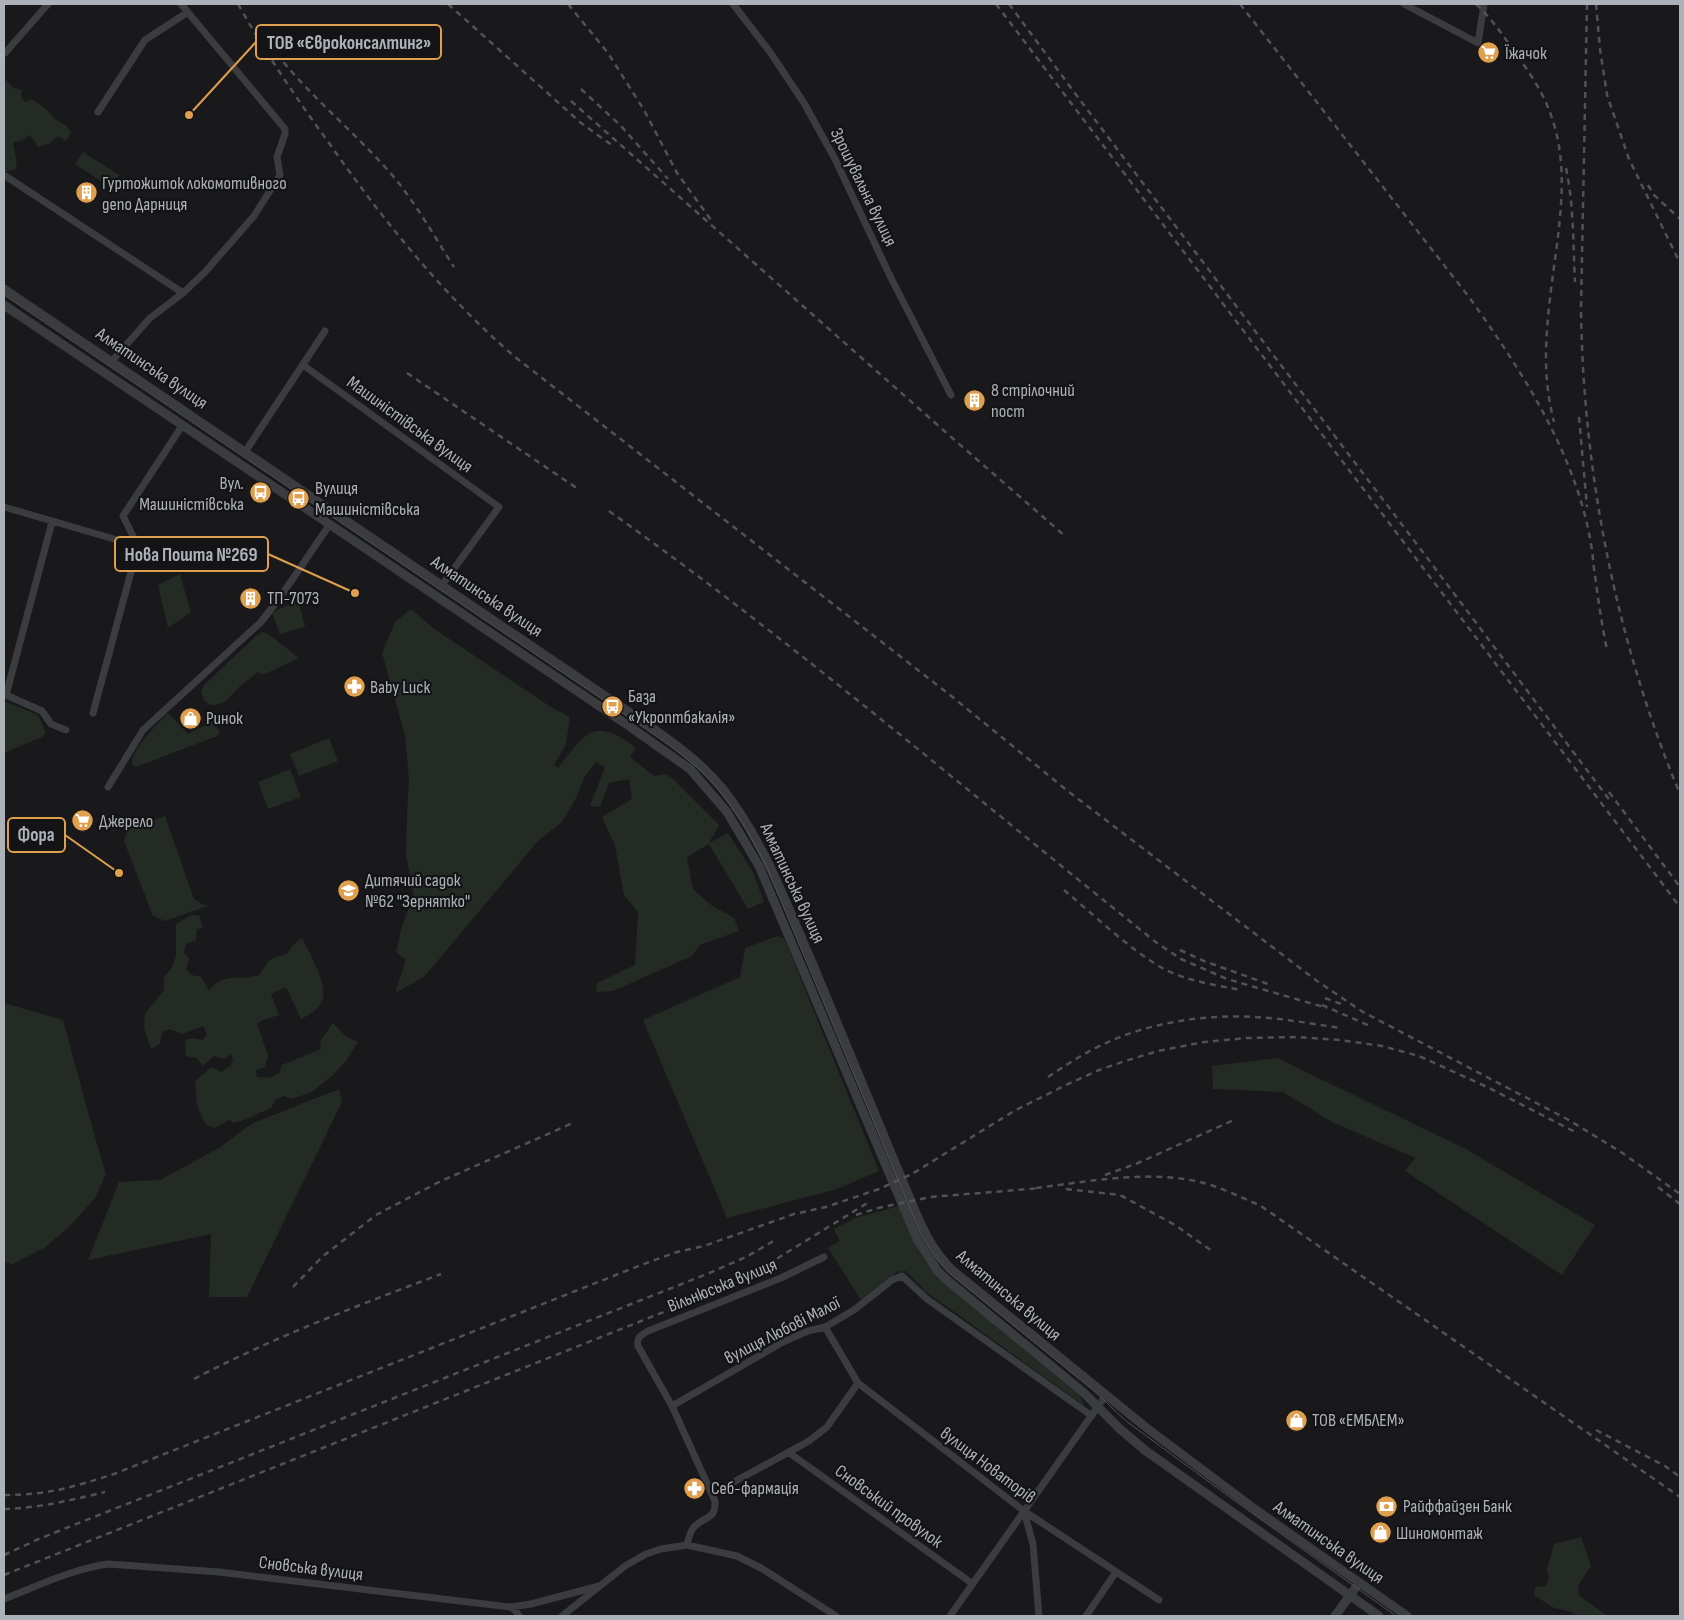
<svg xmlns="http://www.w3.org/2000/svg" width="1684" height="1620" font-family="'Sofia Sans Condensed',sans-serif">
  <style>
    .green { fill: #242b24 }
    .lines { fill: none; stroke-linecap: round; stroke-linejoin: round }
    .minor { stroke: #3b3c40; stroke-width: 7 }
    .tertiary { stroke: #3b3c40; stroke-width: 9 }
    .tram { stroke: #505257; stroke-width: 1 }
    .rail { stroke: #505257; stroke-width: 2.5; stroke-dasharray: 6 5; stroke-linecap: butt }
    .labels { text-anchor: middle; stroke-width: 4.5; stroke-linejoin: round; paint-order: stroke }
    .poi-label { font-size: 18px; fill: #adb2b9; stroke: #141416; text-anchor: start }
    .street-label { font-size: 18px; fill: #adb2b9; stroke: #141416 }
    .leader { fill: none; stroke: #e09f4d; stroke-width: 2 }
    .callout-dot { fill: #e09f4d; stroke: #141416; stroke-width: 2 }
    .callout { fill: #141416; stroke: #e09f4d; stroke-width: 2 }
    .callout-label { font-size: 19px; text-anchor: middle; font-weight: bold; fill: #adb2b9 }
  </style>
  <rect width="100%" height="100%" fill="#19191b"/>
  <path class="green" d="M4,78L14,88L22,90L21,96L25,102L32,99L46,109L55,119L67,126L71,133L66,141L58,136L50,143L38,147L30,135L22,141L13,142C14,152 18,159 16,169L4,172Z
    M83,152L119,175L111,188L75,164Z
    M180,574L191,612L168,628L158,585Z
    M298,600L305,627L280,634L272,613Z
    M411,609L433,628L551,707L570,717L566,744L554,765L558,768C586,732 594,716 636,748L630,757L654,776L665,774L671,777L719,825L709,843L728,833L753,872L764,902L748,909L709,844L687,857L693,889L711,905L734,918L739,931L700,945L692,956L613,991L596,992L597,983L635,965L638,912L624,895L615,846L602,817L632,799L629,779L609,783L600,807L590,806L605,767L596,762L585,776L576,798L562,822L538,841L424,977L395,993L406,960L396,952L402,926L414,896L406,855L407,816L409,780L405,735L382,653L395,622Z
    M263,632L268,634L299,658L263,675L258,672C252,677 245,682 239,687C230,696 225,706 210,705L204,700L201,691L204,685L257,635Z
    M4,701L38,715L46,733L42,737L4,753Z
    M168,713L188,734L212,722L220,731L217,736L136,767L132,765C130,750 158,724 168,713Z
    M329,738L338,761L299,776L290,754Z
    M290,769L301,797L268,809L258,782Z
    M165,816L194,899L204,905H210L165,921L153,916L124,841L128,829Z
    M191,915H199L203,928L197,929L196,940L186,944L184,953L189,958L186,970L192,975L201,977L209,990C225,972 239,981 259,975C271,959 266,959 287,954L293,945L302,938C309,951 329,987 322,1001C318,1010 309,1015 301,1019L286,987L271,994L279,1015L263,1020L257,1024L268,1055L265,1067L256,1070L257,1077L269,1078L279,1073L282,1065L321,1049L320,1041L333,1023L347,1037L358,1042L346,1061L333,1075L312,1092L292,1099L284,1096L276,1099L271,1108L242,1121L233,1123L229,1120L214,1128L205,1124L197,1105L195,1081L212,1067L221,1072L231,1065L233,1060L231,1054L224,1059L214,1056L203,1066L196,1058L186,1056L185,1040L192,1038L203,1040L207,1034L203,1026L182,1034L170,1029L162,1032L160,1044L151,1049L144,1028L145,1014L164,990V977L171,969L176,956V924Z
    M777,936L784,939L787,945L879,1171L837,1189L727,1218L643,1020L740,977L745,948Z
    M4,1003L63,1020L94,1134L106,1174L95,1198L69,1227L44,1248L11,1265L4,1260Z
    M1277,1058L1464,1148L1595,1225L1562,1275L1405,1171L1415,1158L1332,1122L1283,1092L1213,1089L1212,1066Z
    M339,1089L342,1102L247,1297H209L211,1234L88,1260L119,1182L160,1180L219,1148L251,1124Z
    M899,1206C912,1241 921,1259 947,1285L1080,1396L1085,1406L925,1291L906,1271L897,1272L861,1300L828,1248L840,1241L834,1229L855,1218Z
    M1581,1537L1591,1566L1578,1586L1579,1595L1607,1616H1579L1571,1612L1552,1607L1534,1595L1536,1586L1545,1587L1549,1578L1547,1570L1554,1544Z"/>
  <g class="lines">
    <path class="minor" d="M733,4L770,52L804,103L835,159L891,278L951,395
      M1404,4L1478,43L1484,4
      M5,53L48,4
      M98,112L145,40L188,12
      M4,175L183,293L205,272L254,216L280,175L277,157L285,134V129L181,4
      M112,361L150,318L183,293
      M303,365L499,507L442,585
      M245,452L325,331
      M4,507L138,546
      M6,695L52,522
      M6,695L42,711L51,724L66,730
      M93,713L138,546L123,516L182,426
      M108,787L143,730L261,622L281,596L330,524
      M825,1327L858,1383L1024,1511L1159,1600
      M672,1406L783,1342L808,1331L825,1327L854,1310L892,1280L902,1276L927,1299L1092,1416
      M788,1452L973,1584
      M712,1494L809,1441L827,1427L858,1383
      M1024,1511L1033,1544L1039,1616
      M687,1545C689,1538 690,1530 695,1526C706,1516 716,1519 715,1501L672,1406L638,1346C636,1338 641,1335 648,1331L781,1278L824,1257
      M4,1599C38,1586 72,1569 108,1564L219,1572L510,1607L531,1604L599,1586
      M510,1607L515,1610L519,1616
      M562,1616L625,1566L646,1554L661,1549L687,1545L737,1556L761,1568L836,1616
      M950,1616L1106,1395
      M1086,1616L1116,1572"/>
    <path class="tertiary" d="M4,289L642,721C671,741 701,762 723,789C763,840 785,901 811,960C846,1043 880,1127 915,1211C925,1234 934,1252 952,1270L1148,1429L1256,1510L1407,1616
      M4,305L626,724L690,769L727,812L759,866L917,1239L937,1270L947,1280L1084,1393L1120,1429L1146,1451L1379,1616
      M1335,1616L1359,1583"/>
    <path class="tram" d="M4,295L612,706C642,727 675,747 702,772C730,800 751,835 768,870L922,1237L938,1261L949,1273L1094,1391L1126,1421L1231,1498L1396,1616"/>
    <path class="rail" d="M238,4C265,52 296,98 329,143C383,220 443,295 515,357L950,695L1069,792L1317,981L1363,1012L1567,1119L1621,1152L1680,1194
      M448,4L581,123L613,146
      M568,4L608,53L644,110L677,173L711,220
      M996,4L1680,907
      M1009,4L1086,108L1425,555L1611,802
      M1240,4L1469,297C1522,371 1576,454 1591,544C1593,554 1593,565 1595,575C1598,600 1602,625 1607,650
      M1476,4C1491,18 1502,34 1514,51C1527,69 1541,89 1549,110C1573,169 1557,236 1550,298C1545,342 1543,379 1554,422
      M1587,4L1581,308C1583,473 1616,641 1680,794
      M1596,4L1600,49L1607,95L1629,159L1680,263
      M270,45C303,90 347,125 385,167C412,196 432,233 454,267
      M581,89L621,126L668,179
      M571,101L950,436L1065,536
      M1566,168C1574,206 1573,244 1575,282
      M1648,185L1654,195L1680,219
      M407,373L578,489
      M1579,417L1587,507
      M609,511C799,646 975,798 1157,943L1181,959L1227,979L1327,1008
      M1609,792L1680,887
      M1064,890C1094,915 1130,950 1164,969C1187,981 1215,985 1241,990
      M1180,950L1204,961L1268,984
      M1325,998L1344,1005
      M1322,1005L1370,1026
      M1048,1077C1066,1065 1084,1053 1104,1044C1147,1023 1206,1014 1253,1017C1282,1018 1312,1024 1341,1028
      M1105,1175L1138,1163L1236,1119
      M1658,1187L1680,1204
      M1036,1188C1093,1181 1155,1168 1211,1185C1228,1191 1245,1199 1261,1206L1680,1497
      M1066,1189L1120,1195L1175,1225L1212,1251
      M856,1215L878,1208L931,1197L1041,1188
      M293,1287L322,1257L376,1215L439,1182L575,1122
      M194,1379C274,1337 357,1306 441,1274
      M1596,1430L1665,1466L1680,1477
      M4,1495C47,1495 74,1487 114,1474L641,1265L677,1252L704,1246L794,1214L826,1207L879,1189L912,1174L1014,1111L1068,1084L1099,1070L1125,1061L1158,1051L1204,1042L1247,1038L1297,1037L1340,1040L1382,1046L1419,1056L1487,1087L1577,1133
      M4,1509C39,1508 72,1500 105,1492
      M4,1555L41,1538L707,1274L746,1257L777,1239
      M4,1575L714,1292L747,1277L869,1202"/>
  </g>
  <defs>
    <symbol id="supermarket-disc" viewBox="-11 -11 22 22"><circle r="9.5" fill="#e09f4d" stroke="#141416"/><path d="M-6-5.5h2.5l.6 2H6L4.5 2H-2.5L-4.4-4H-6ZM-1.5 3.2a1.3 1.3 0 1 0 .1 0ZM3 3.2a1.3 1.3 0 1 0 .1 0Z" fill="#fff"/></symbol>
    <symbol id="building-disc" viewBox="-11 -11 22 22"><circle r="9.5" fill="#e09f4d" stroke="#141416"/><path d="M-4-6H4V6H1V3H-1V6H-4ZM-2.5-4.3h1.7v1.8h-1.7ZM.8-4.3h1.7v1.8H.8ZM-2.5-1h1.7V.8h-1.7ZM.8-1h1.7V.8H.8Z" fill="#fff"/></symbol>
    <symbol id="bus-disc" viewBox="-11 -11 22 22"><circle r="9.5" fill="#e09f4d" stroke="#141416"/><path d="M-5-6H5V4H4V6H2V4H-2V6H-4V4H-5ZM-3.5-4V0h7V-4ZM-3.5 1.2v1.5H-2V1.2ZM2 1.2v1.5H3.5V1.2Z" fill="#fff"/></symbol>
    <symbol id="pharmacy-disc" viewBox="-11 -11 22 22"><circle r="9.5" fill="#e09f4d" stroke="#141416"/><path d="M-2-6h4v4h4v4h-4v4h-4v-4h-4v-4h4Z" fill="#fff"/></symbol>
    <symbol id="shop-disc" viewBox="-11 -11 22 22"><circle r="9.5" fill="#e09f4d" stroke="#141416"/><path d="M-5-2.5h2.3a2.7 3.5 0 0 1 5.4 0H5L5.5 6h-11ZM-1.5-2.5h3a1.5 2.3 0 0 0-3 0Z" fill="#fff"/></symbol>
    <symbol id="school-disc" viewBox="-11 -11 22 22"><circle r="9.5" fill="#e09f4d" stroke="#141416"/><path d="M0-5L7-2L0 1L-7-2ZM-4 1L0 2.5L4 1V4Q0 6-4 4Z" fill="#fff"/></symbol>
    <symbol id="bank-disc" viewBox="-11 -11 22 22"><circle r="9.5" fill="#e09f4d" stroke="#141416"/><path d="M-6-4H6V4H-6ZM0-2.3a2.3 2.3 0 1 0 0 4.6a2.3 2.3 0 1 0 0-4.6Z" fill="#fff"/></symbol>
  </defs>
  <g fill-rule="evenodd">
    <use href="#supermarket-disc" x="1476" y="40" width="25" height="25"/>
    <use href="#building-disc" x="74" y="180" width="25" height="25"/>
    <use href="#building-disc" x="962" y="388" width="25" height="25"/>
    <use href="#bus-disc" x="248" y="480" width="25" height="25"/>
    <use href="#bus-disc" x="286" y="486" width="25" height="25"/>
    <use href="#building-disc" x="238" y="586" width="25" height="25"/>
    <use href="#pharmacy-disc" x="342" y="674" width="25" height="25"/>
    <use href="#bus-disc" x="600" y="694" width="25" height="25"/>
    <use href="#shop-disc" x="178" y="706" width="25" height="25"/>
    <use href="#supermarket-disc" x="70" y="808" width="25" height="25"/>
    <use href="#school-disc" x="336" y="878" width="25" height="25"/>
    <use href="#shop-disc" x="1284" y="1408" width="25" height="25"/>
    <use href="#pharmacy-disc" x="682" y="1476" width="25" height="25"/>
    <use href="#bank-disc" x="1374" y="1494" width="25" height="25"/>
    <use href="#shop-disc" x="1368" y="1520" width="25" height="25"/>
  </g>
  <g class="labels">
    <g class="poi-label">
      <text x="1505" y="59">Їжачок</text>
      <text x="102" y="189">Гуртожиток локомотивного<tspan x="102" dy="21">депо Дарниця</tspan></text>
      <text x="991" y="396">8 стрілочний<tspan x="991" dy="21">пост</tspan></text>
      <text x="244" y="489" text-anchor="end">Вул.<tspan x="244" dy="21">Машиністівська</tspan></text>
      <text x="315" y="494">Вулиця<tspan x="315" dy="21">Машиністівська</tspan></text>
      <text x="267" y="604">ТП-7073</text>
      <text x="370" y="693">Baby Luck</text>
      <text x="628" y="702">База<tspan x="628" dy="21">«Укроптбакалія»</tspan></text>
      <text x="206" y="724">Ринок</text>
      <text x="99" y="827">Джерело</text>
      <text x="365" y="886">Дитячий садок<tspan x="365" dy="21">№62 "Зернятко"</tspan></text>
      <text x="1312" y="1426">ТОВ «ЕМБЛЕМ»</text>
      <text x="711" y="1494">Себ-фармація</text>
      <text x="1403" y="1512">Райффайзен Банк</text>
      <text x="1396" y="1539">Шиномонтаж</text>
    </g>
    <g class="street-label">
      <text transform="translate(864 187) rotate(64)" y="6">Зрошувальна вулиця</text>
      <text transform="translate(152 368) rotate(34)" y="6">Алматинська вулиця</text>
      <text transform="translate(410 424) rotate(36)" y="6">Машиністівська вулиця</text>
      <text transform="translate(487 596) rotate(34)" y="6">Алматинська вулиця</text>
      <text transform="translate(793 883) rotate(65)" y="6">Алматинська вулиця</text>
      <text transform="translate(722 1285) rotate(-22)" y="6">Вільнюська вулиця</text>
      <text transform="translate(1009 1295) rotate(40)" y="6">Алматинська вулиця</text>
      <text transform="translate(782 1330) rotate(-27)" y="6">вулиця Любові Малої</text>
      <text transform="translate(988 1465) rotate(37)" y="6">вулиця Новаторів</text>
      <text transform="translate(889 1506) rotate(36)" y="6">Сновський провулок</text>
      <text transform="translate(1329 1542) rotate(35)" y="6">Алматинська вулиця</text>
      <text transform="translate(311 1568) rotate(7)" y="6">Сновська вулиця</text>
    </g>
  </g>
  <path class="leader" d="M189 115L256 42M355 593L268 554M119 873L65 835"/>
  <g class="callout-dot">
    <circle cx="189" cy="115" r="5"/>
    <circle cx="355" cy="593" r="5"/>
    <circle cx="119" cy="873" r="5"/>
  </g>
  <g class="callout">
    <rect x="256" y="25" width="185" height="34" rx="5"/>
    <rect x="115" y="537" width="153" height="34" rx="5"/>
    <rect x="8" y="818" width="57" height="34" rx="5"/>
  </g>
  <g class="callout-label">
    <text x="349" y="49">ТОВ «Євроконсалтинг»</text>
    <text x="191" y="561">Нова Пошта №269</text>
    <text x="36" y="841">Фора</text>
  </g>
  <rect width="1684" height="1620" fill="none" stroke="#adb2b9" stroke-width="10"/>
</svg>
